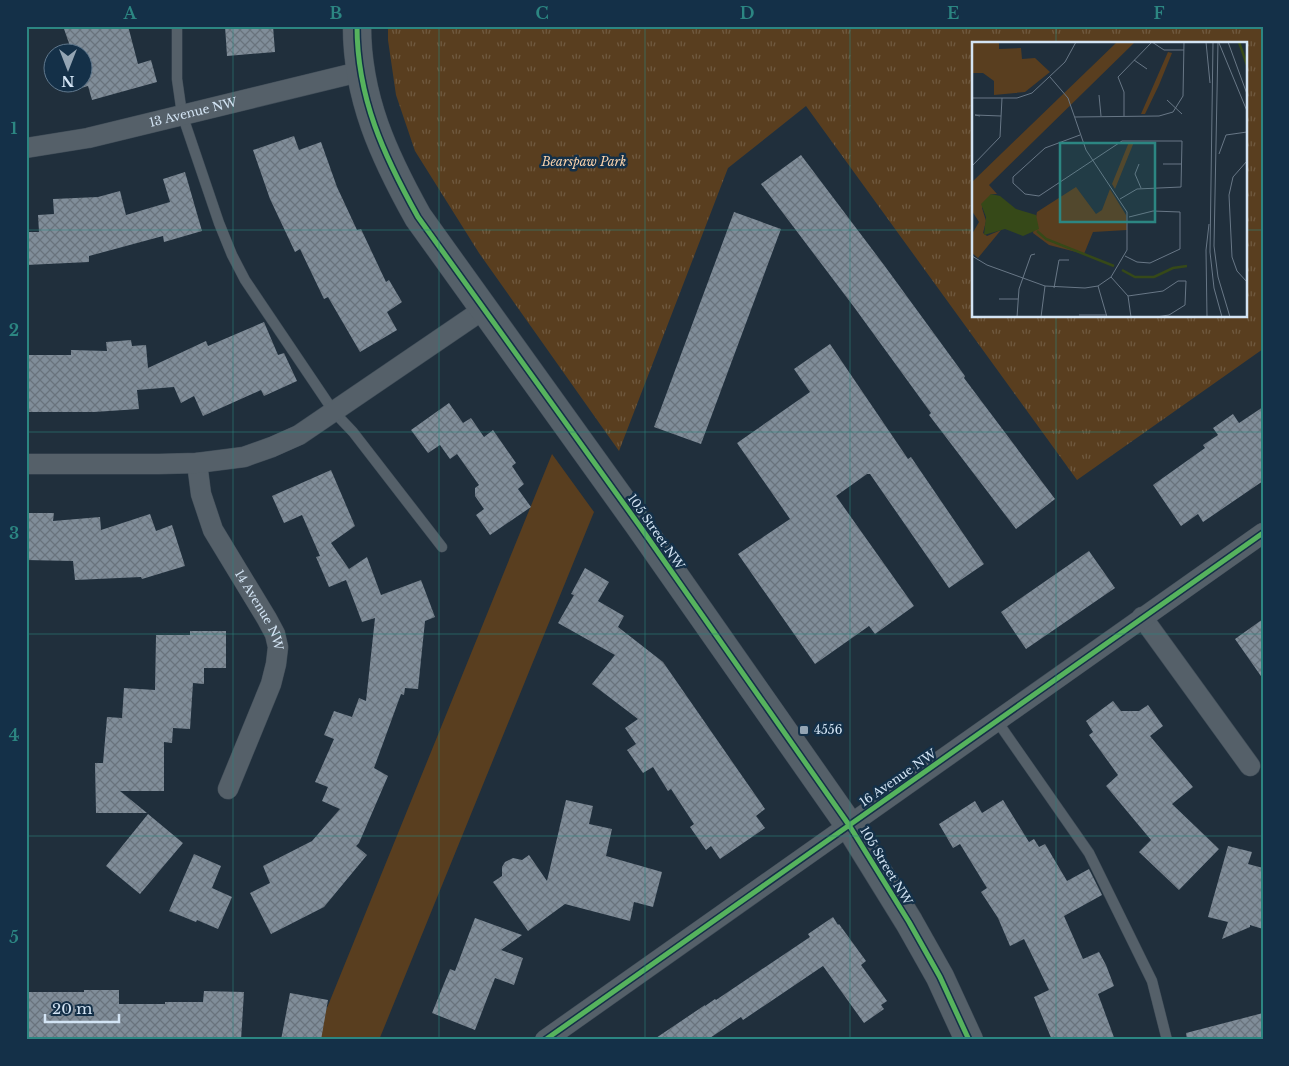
<svg xmlns="http://www.w3.org/2000/svg" width="1289" height="1066" font-family="'Libre Baskerville',serif">
  <style>
    .green { fill: #593e1f }
    .park { fill: url(#park-tufts); fill-rule: evenodd }
    .building { fill: url(#building-cross-hatch) }
    .lines { fill: none; stroke-linecap: round; stroke-linejoin: round }
    .lane-casing { stroke: #404d58; stroke-width: 11 }
    .street-casing { stroke: #404d58; stroke-width: 21 }
    .secondary-casing { stroke: #404d58; stroke-width: 29 }
    .lane { stroke: #556069; stroke-width: 10 }
    .street { stroke: #556069; stroke-width: 20 }
    .secondary { stroke: #556069; stroke-width: 28 }
    .cycleway-casing { stroke: #143048; stroke-width: 8 }
    .cycleway { stroke: #56b35d; stroke-width: 5 }
    .grid { fill: none; stroke: #2c8682; stroke-width: 1; stroke-opacity: 0.55 }
    .poi-dot { fill: #94a5b4; stroke: #143048; stroke-width: 2 }
    .labels { text-anchor: middle; stroke-width: 5; stroke-linejoin: round; paint-order: stroke }
    .street-label { font-size: 12px; fill: #d3e4f4; stroke: #143048 }
    .park-label { font-size: 12px; font-style: italic; fill: #fad3ac; stroke: #143048 }
    .poi-label { font-size: 12px; fill: #d3e4f4; stroke: #143048; text-anchor: start }
    .inset-river { fill: none; stroke: #364918; stroke-width: 2.5 }
    .inset-road { fill: none; stroke: #687786; stroke-width: 1 }
    .view { fill: #2c8682; fill-opacity: 0.15; stroke: #2c8682; stroke-width: 2.5 }
    .inset-edge { fill: none; stroke: #d3e4f4; stroke-width: 2.5 }
    .neatline { fill: none; stroke: #2c8682; stroke-width: 2 }
    .grid-label { font-size: 16px; text-anchor: middle; font-weight: bold; fill: #2c8682 }
  </style>
  <defs>
    <pattern id="park-tufts" width="24" height="20" patternUnits="userSpaceOnUse" patternTransform="scale(1.25)"><rect width="24" height="20" fill="#593e1f"/><path d="M3 7l-1-3M5 7V3M7 7l1-3M15 17l-1-3M17 17v-4M19 17l1-3" fill="none" stroke="#705a40"/></pattern>
    <pattern id="building-cross-hatch" width="8" height="8" patternUnits="userSpaceOnUse" patternTransform="scale(1.25)"><rect width="8" height="8" fill="#808d99"/><path d="M0 0l8 8M0 8l8-8" fill="none" stroke="#69737d"/></pattern>
  </defs>
  <rect width="100%" height="100%" fill="#202f3c"/>
  <path class="green" d="M552,454L594,512L379,1040H314Z"/>
  <path class="park" d="M388,26H1263V349L1077,480L806,106L728,168L619,451L479,253L415,151L396,95L388,40ZM973,44H1245V316H973Z"/>
  <path class="building" d="M63,26H128L138,64L151,60L157,82L92,100L88,86L78,89L76,82H82V52H72Z
    M225,26H273L275,52L227,56Z
    M294,136L299,150L321,142L337,187L357,230L361,229L386,282L389,280L402,302L387,312L397,330L360,352L328,297L324,299L300,249L295,252L270,199L253,150Z
    M801,155L884,265L965,376L964,378L1055,499L1016,529L929,415L931,413L854,307L761,184Z
    M185,172L202,231L164,242L163,236L89,256V262L26,265V232H39L38,215L54,214L53,199L98,197L120,191L126,215L170,202L163,179Z
    M734,212L781,229L701,444L654,427Z
    M264,322L278,355L284,353L297,381L264,396L261,390L203,416L194,396L181,403L174,387L137,390L139,409L94,412H26V355H71V350L107,351L106,342L131,340L132,346L146,345L148,368L206,341L208,346Z
    M830,344L908,459L911,457L984,564L949,588L870,474H867L836,496L914,606L875,634L869,626L815,664L738,554L790,519L737,443L810,392L794,369Z
    M449,403L463,423L471,418L484,437L493,430L516,463L512,466L524,484L518,489L531,507L490,535L476,515L484,509L475,496V488L479,485L457,454L450,459L440,445L428,453L411,430Z
    M1263,407V481L1203,522L1198,514L1181,526L1153,485L1205,448L1203,445L1218,435L1213,428L1233,414L1239,423Z
    M331,470L355,526L331,543L349,569L367,557L381,595L421,580L435,617L425,621L418,689L405,688L404,695L401,694L374,768L388,776L359,843L356,846L367,855L324,907L271,934L250,893L270,883L263,866L312,841L340,809L322,801L328,787L315,782L334,739L324,735L334,711L352,717L359,698L366,701L375,618L362,622L346,580L329,587L316,557L320,556L302,515L284,523L272,496Z
    M26,513H54L53,521L100,517L101,530L150,514L156,531L172,525L185,566L142,579L141,577L75,580L73,561L26,560Z
    M1089,551L1115,588L1026,649L1001,612Z
    M585,568L609,582L598,601L624,616L618,627L663,662L765,809L756,816L765,828L720,859L711,846L706,850L690,827L694,824L671,789L668,791L653,767L643,773L627,750L636,744L625,728L638,719L592,684L615,655L558,623L574,595L571,594Z
    M1263,619V679L1235,639Z
    M190,631H226V668H204V684L193,683L190,729L173,728L172,743L164,742V791H120L147,813H96L95,763H103L107,717L122,718L124,688L155,690L156,635H190Z
    M1113,701L1121,711H1139L1148,705L1163,726L1150,736L1193,787L1172,804L1219,849L1179,890L1139,852L1151,840L1106,786L1118,775L1089,735L1093,732L1086,721Z
    M566,800L593,806L589,824L612,829L606,856L662,872L653,907L634,902L630,921L565,904L528,931L493,882L502,876V867L505,862L513,858L522,860L529,855L547,881Z
    M1003,800L1029,842L1034,839L1039,847L1045,844L1067,881L1089,869L1102,895L1064,916L1083,959L1099,952L1106,965L1114,986L1098,994L1115,1040H1052L1034,997L1049,990L1024,939L1010,946L998,918L981,892L987,888L960,844L953,848L939,824L975,801L982,813Z
    M148,814L183,843L140,894L106,866Z
    M1228,846L1252,852L1248,864L1263,868V929L1250,925V927L1222,939L1228,922L1208,917Z
    M194,854L221,866L212,888L232,897L218,929L197,920L196,922L169,911Z
    M833,917L838,925L839,924L866,961L861,965L887,1001L881,1005L884,1009L864,1023L823,966L743,1020L741,1017L707,1040H653L705,1005V1006L715,999L716,1000L810,937L808,934Z
    M475,918L522,935L501,950L523,958L514,985L495,978L475,1030L432,1013L450,969L455,971Z
    M84,990H119V1004H165V1002H203L204,991L244,992L241,1040L175,1038V1040H28V992H84Z
    M290,993L328,1000L321,1040H281Z
    M1263,1013V1040H1187L1186,1033Z"/>
  <g class="lines">
    <defs>
      <path id="lane" d="M177,26V79L182,114L219,223L232,255L245,280L334,412L353,432L442,547
        M997,721L1089,853L1152,981L1167,1040"/>
      <g id="street">
        <path id="s1" d="M26,148L88,138L359,72"/>
        <path id="s2" d="M197,463L201,494L213,530L267,619L275,634L278,647L276,664L271,684L228,789"/>
        <path d="M26,464H159L197,463L244,457L272,447L299,435L484,309"/>
        <path d="M1142,617L1250,766"/>
        <path d="M545,1040L1263,533"/>
      </g>
      <path id="secondary" d="M357,26C357,98 384,156 418,217L639,525L849,825L909,922L940,977L969,1040"/>
    </defs>
    <use href="#lane" class="lane-casing"/>
    <use href="#street" class="street-casing"/>
    <use href="#secondary" class="secondary-casing"/>
    <use href="#lane" class="lane"/>
    <use href="#street" class="street"/>
    <use href="#secondary" class="secondary"/>
    <defs>
      <path id="cycleway" d="M357,26C357,98 384,156 418,217L639,525L849,825L909,922L940,977L969,1040
        M545,1040L1263,533"/>
    </defs>
    <use href="#cycleway" class="cycleway-casing"/>
    <use href="#cycleway" class="cycleway"/>
  </g>
  <path class="grid" d="M233,26V1040M439,26V1040M645,26V1040M850,26V1040M1056,26V44M26,230H973M1245,230H1263M1056,316V1040M26,432H1263M26,634H1263M26,836H1263"/>
  <rect class="poi-dot" x="799" y="725" width="10" height="10" rx="2.5"/>
  <g class="labels">
    <g class="street-label">
      <text dy="4" stroke="none"><textPath href="#s1" startOffset="171">13 Avenue NW</textPath></text>
      <text transform="translate(656 532) rotate(55)" y="4">105 Street NW</text>
      <text dy="4" stroke="none"><textPath href="#s2" startOffset="162">14 Avenue NW</textPath></text>
      <text transform="translate(898 778) rotate(-35)" y="4">16 Avenue NW</text>
      <text transform="translate(886 866) rotate(59)" y="4">105 Street NW</text>
    </g>
    <g class="park-label">
      <text x="584" y="166">Bearspaw Park</text>
    </g>
    <g class="poi-label">
      <text x="814" y="734">4556</text>
    </g>
  </g>
  <g transform="translate(972 42)">
    <rect width="275" height="275" fill="#202f3c"/>
    <path d="M196,10L200,11L187,43L173,72H169ZM157,100H162L143,147L140,142Z" fill="#593e1f"/>
    <path d="M0,0H27V7L49,6L50,17L63,16L78,30L53,50L22,53V39L11,31H0ZM145,0H163L17,143L25,152H19L10,166L14,179L11,191L15,194L29,188L6,216L0,211V192L7,180L0,169V140ZM104,145L124,172L130,168L138,147L154,173L155,188L121,190L112,212L77,203L61,191L65,170Z" fill="#593e1f"/>
    <path d="M19,152L28,154L44,167L64,173L67,187L51,194L33,187L12,193L14,175L9,162Z" fill="#364918"/>
    <path class="inset-river" d="M267,0L275,23M65,189L74,197L142,224M150,228L163,235H182L201,226L215,224"/>
    <path class="inset-road" d="M180,0L192,8H212M234,0L238,41M241,0L238,210L242,246L250,275M246,0L242,204L246,235L258,275M256,0L275,52M247,1L275,69M162,18L175,27M127,53L129,74M0,56H45L60,51L93,20L104,0M195,58L210,72M8,74L3,73L29,74M152,74V50L146,35L180,0M103,75L187,74L201,70L211,54L212,0M108,93L73,106L41,135V141L53,152L67,154L150,99H210L209,145L165,147L148,157M247,112L254,93L275,90M275,119L261,135L257,153L260,215L265,229L275,240M167,122L163,132L169,146M191,122H210M0,124L28,95L30,56M0,214L15,223L73,244L113,246L126,244L139,235L155,208V170L114,108L96,56L78,35M153,214L165,220L178,221L208,207V170L181,169L157,175M139,235L156,254L159,275M126,244L135,275M82,246L87,218H97M156,254L191,249L206,239H214L213,263L197,273L184,275M27,257H46M107,273H135M45,275L47,247L59,213L63,212M69,275L73,244M235,275L234,208L237,182"/>
    <path class="view" d="M88,101H183V180H88Z"/>
    <rect width="275" height="275" class="inset-edge"/>
  </g>
  <rect width="1289" height="1066" fill="none" stroke="#143048" stroke-width="55"/>
  <g transform="translate(68 68) rotate(180)"><circle r="24" fill="#143048" stroke="#60788d"/>
  <path d="M0-4L9 19L0 12L-9 19Z" fill="#94a5b4"/>
  <text y="-8" font-size="14" font-weight="bold" text-anchor="middle" fill="#d3e4f4">N</text>
  </g>
  <path d="M45 1014v8h74v-8" fill="none" stroke="#d3e4f4" stroke-width="2.5"/>
  <text x="52" y="1014" font-size="15" fill="#d3e4f4" stroke="#143048" stroke-width="4" paint-order="stroke">20 m</text>
  <rect x="28" y="28" width="1234" height="1010" class="neatline"/>
  <g class="grid-label">
    <text x="130" y="19">A</text>
    <text x="336" y="19">B</text>
    <text x="542" y="19">C</text>
    <text x="747" y="19">D</text>
    <text x="953" y="19">E</text>
    <text x="1159" y="19">F</text>
    <text x="14" y="134">1</text>
    <text x="14" y="336">2</text>
    <text x="14" y="539">3</text>
    <text x="14" y="741">4</text>
    <text x="14" y="943">5</text>
  </g>
</svg>
